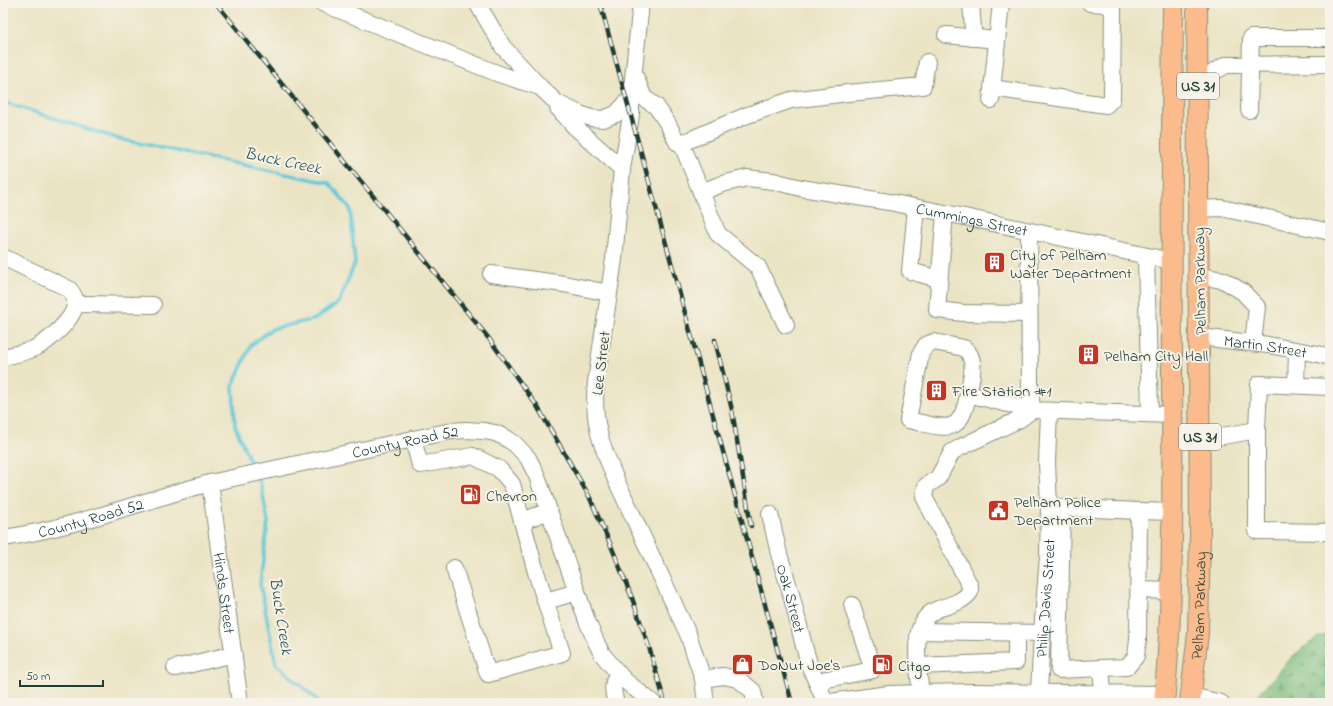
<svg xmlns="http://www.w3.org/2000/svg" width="1333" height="706" font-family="'Indie Flower',sans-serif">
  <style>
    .forest { fill: url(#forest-firs); stroke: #4d7c58 }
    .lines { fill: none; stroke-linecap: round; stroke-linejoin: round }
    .stream { stroke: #5fc9db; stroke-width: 3.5 }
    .minor-casing { stroke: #85907c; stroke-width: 18 }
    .major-casing { stroke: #85907c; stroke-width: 22 }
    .minor { stroke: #fff; stroke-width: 16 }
    .major { stroke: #fbbb8c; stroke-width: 20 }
    .rail-casing { stroke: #1f3d34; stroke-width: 4.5 }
    .rail { stroke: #f7f3e8; stroke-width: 3; stroke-dasharray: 9; stroke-linecap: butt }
    .labels { text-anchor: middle; stroke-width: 4; stroke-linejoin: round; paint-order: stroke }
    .shield { fill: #f7f3e8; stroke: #60746a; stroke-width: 1 }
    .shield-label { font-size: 15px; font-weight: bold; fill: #1f3d34 }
    .street-label { font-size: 16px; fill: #1f3d34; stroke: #f7f3e8 }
    .poi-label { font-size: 16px; fill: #1f3d34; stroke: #f7f3e8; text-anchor: start }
    .water-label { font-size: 17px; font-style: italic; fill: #2c5955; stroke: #f7f3e8 }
  </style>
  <defs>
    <pattern id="forest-firs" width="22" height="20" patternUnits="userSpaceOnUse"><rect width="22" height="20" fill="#7bbc7d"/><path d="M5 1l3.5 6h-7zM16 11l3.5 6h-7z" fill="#649a67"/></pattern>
  </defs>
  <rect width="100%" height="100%" fill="#f7f3e8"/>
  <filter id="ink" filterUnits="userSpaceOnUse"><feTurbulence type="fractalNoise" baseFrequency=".025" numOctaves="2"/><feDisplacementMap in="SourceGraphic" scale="8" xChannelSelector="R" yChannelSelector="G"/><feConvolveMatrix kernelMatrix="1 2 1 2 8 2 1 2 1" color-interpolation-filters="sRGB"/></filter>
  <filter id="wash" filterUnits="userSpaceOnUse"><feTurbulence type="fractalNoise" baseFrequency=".012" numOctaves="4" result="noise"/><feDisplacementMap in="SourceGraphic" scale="16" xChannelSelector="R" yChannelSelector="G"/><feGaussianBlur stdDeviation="0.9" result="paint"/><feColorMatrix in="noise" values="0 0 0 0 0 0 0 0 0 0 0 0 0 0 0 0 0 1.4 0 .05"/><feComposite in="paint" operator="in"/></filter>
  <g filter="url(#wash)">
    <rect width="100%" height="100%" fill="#ebe4c4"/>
    <path class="forest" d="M1330,634V703H1263L1256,697L1293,656L1318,637Z"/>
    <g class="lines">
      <path class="stream" d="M3,102L119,139L329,183L350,208L355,263L339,302L315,319L272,329L251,345L233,385L235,426L254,470
        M258,478L261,485L268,522L260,584L276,664L321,703"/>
    </g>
  </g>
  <g filter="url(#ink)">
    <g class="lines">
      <defs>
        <g id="minor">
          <path d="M322,3L499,74L540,87L557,103L580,114L591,118L603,119L616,114L631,98"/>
          <path d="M477,3L503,47L539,86"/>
          <path d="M641,3L631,98V115L622,169L614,259L596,382C592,422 601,444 616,480L688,634L703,679L706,703"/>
          <path d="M971,3L973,29L972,38"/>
          <path d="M946,35L997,40"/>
          <path d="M635,76L644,98L656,106L668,124L677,142L687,141L745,116L791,100L848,93L923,86L927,62"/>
          <path d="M992,88L1106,105L1112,99L1113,9L1105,4L1090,3"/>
          <path d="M1198,90L1214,72L1226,65L1330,64"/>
          <path d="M991,100L1001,3"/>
          <path d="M558,108L574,126L622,169"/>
          <path d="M1249,110L1251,38H1330"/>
          <path d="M681,142L718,234L758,267L786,325"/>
          <path id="s1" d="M701,192L722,184L747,178L773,181L801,188L889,202L960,216L1171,261"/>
          <path d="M916,208L910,271L939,279"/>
          <path d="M1198,209L1222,208L1330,232"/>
          <path d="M945,213L937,310L963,313L1029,314"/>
          <path d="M1029,231L1030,387L1032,410L1172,415"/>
          <path d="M3,257L69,289C72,292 74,295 75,300C78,317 47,343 33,349C23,353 13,355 3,357"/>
          <path d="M1146,257L1150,414"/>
          <path d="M491,274L564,284L609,293"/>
          <path d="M1199,276L1223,280L1243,292L1257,307L1253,343"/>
          <path d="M75,304L153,305"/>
          <path id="s2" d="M1200,337L1268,345L1318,354L1330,357"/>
          <path d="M1296,385L1297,351"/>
          <path d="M968,394C961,439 943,427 908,420L921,353L926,345L934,342L964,348C978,358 971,380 968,394L1032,410"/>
          <path d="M1257,430L1259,384L1330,387"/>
          <path d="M413,439L420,465L473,456L499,469L512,484L522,521L549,511"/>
          <path d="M1200,440L1257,430V531L1330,532"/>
          <path id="s3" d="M210,483L240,703"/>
          <path d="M1049,507L1139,511L1138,640L1136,656L1127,667L1101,668L1103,692"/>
          <path d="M1062,508L1059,670L1101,668"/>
          <path d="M1139,511L1173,512"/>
          <path id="s4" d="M770,514L779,554L791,594L804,646L810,667L826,703"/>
          <path id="s5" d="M3,538C74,528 141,501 210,483L413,439L452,431L465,430L484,431L495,433L506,438L515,444L528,458L537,476L587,621L597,644L602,654L624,680L653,703"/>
          <path d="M454,568L488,674L562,653L536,572L522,521"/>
          <path d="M1139,590L1172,591"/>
          <path d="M546,601L577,592"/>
          <path d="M919,631L1042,633"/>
          <path d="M918,666L1016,662V633"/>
          <path d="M175,668L234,654"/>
          <path d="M703,679L723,676L738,679L753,691L755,703"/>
          <path d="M817,681L873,670L852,605"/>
          <path id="s6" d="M1039,692L1042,633L1048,556L1049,507L1047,462L1049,411"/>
          <path d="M921,693C918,668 908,620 938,609C950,605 963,602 970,592V586L924,497L926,486L938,478L952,452L961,447L1020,419L1032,410"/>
          <path d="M1191,696L1221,703"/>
          <path d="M616,703C613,693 611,683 618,674"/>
          <path d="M823,703L889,694L921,693L972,692L1165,694"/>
        </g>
        <g id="major">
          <path d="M1164,703C1175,588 1172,474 1172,358C1171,240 1172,121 1173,3"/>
          <path id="s7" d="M1190,703L1198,633L1200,534L1197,3"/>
        </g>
      </defs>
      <use href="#minor" class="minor-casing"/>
      <use href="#major" class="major-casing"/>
      <use href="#minor" class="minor"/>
      <use href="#major" class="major"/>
      <defs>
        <path id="rail" d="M216,3L490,340L537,406L589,496L612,548L632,598L649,647L665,703
          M600,3L792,703
          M715,340L732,410L751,526"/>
      </defs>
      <use href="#rail" class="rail-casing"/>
      <use href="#rail" class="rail"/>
    </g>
  </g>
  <defs>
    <symbol id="building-square" viewBox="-11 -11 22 22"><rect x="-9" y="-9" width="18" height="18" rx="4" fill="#c8321e" stroke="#f7f3e8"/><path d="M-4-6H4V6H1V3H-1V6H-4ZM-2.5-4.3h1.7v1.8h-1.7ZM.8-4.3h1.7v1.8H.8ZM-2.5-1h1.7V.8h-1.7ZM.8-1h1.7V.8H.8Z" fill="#fff"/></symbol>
    <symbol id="fuel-square" viewBox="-11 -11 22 22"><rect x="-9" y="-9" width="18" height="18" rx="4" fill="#c8321e" stroke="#f7f3e8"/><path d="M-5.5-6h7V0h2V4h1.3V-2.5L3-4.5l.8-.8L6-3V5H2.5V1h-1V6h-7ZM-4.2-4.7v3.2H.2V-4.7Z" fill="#fff"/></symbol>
    <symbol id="civic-square" viewBox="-11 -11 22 22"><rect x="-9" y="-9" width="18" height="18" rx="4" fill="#c8321e" stroke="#f7f3e8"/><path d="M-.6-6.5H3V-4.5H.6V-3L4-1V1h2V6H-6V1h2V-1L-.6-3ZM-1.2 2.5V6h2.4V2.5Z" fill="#fff"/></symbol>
    <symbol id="shop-square" viewBox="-11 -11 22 22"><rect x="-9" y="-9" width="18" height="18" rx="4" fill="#c8321e" stroke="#f7f3e8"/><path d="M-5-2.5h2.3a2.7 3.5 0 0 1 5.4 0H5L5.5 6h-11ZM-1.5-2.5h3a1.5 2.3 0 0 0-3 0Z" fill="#fff"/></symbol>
  </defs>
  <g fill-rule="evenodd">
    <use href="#building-square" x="982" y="250" width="25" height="25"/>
    <use href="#building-square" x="1076" y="342" width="25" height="25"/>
    <use href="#building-square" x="924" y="378" width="25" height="25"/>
    <use href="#fuel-square" x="458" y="482" width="25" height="25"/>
    <use href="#civic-square" x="986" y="498" width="25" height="25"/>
    <use href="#shop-square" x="730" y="652" width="25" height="25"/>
    <use href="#fuel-square" x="870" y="652" width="25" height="25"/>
  </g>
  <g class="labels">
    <g class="shield">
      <rect x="1177" y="73" width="42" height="26" rx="3"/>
      <rect x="1179" y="424" width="42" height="26" rx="3"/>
    </g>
    <g class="shield-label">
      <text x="1198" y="91">US 31</text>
      <text x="1200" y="442">US 31</text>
    </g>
    <g class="street-label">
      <text dy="6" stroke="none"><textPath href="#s1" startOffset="277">Cummings Street</textPath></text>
      <text transform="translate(1199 281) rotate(-91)" y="6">Pelham Parkway</text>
      <text dy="6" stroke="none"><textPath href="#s2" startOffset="66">Martin Street</textPath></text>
      <text transform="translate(600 363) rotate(-83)" y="6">Lee Street</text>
      <text dy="6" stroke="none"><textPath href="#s5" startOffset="414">County Road 52</textPath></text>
      <text dy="6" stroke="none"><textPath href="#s5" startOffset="90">County Road 52</textPath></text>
      <text dy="6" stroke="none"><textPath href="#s3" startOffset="111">Hinds Street</textPath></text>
      <text dy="6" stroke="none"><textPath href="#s4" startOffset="87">Oak Street</textPath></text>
      <text dy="6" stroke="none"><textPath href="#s6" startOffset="94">Philip Davis Street</textPath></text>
      <text dy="6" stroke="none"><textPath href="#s7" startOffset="98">Pelham Parkway</textPath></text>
    </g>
    <g class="poi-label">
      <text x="1010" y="260">City of Pelham<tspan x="1010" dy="18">Water Department</tspan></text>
      <text x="1104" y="361">Pelham City Hall</text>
      <text x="952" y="396">Fire Station #1</text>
      <text x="486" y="501">Chevron</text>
      <text x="1014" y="507">Pelham Police<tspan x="1014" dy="18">Department</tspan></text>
      <text x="758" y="670">DoNut Joe's</text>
      <text x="898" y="671">Citgo</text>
    </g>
    <g class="water-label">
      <text transform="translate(283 160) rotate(12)" y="6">Buck Creek</text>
      <text transform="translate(282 616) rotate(81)" y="6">Buck Creek</text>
    </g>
  </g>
  <rect width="1333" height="706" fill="none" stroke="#f7f3e8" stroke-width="16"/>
  <path d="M20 680v6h83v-6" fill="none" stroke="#1f3d34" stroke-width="2"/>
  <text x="26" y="680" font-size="12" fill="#1f3d34" stroke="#f7f3e8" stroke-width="3" paint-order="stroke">50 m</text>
</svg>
